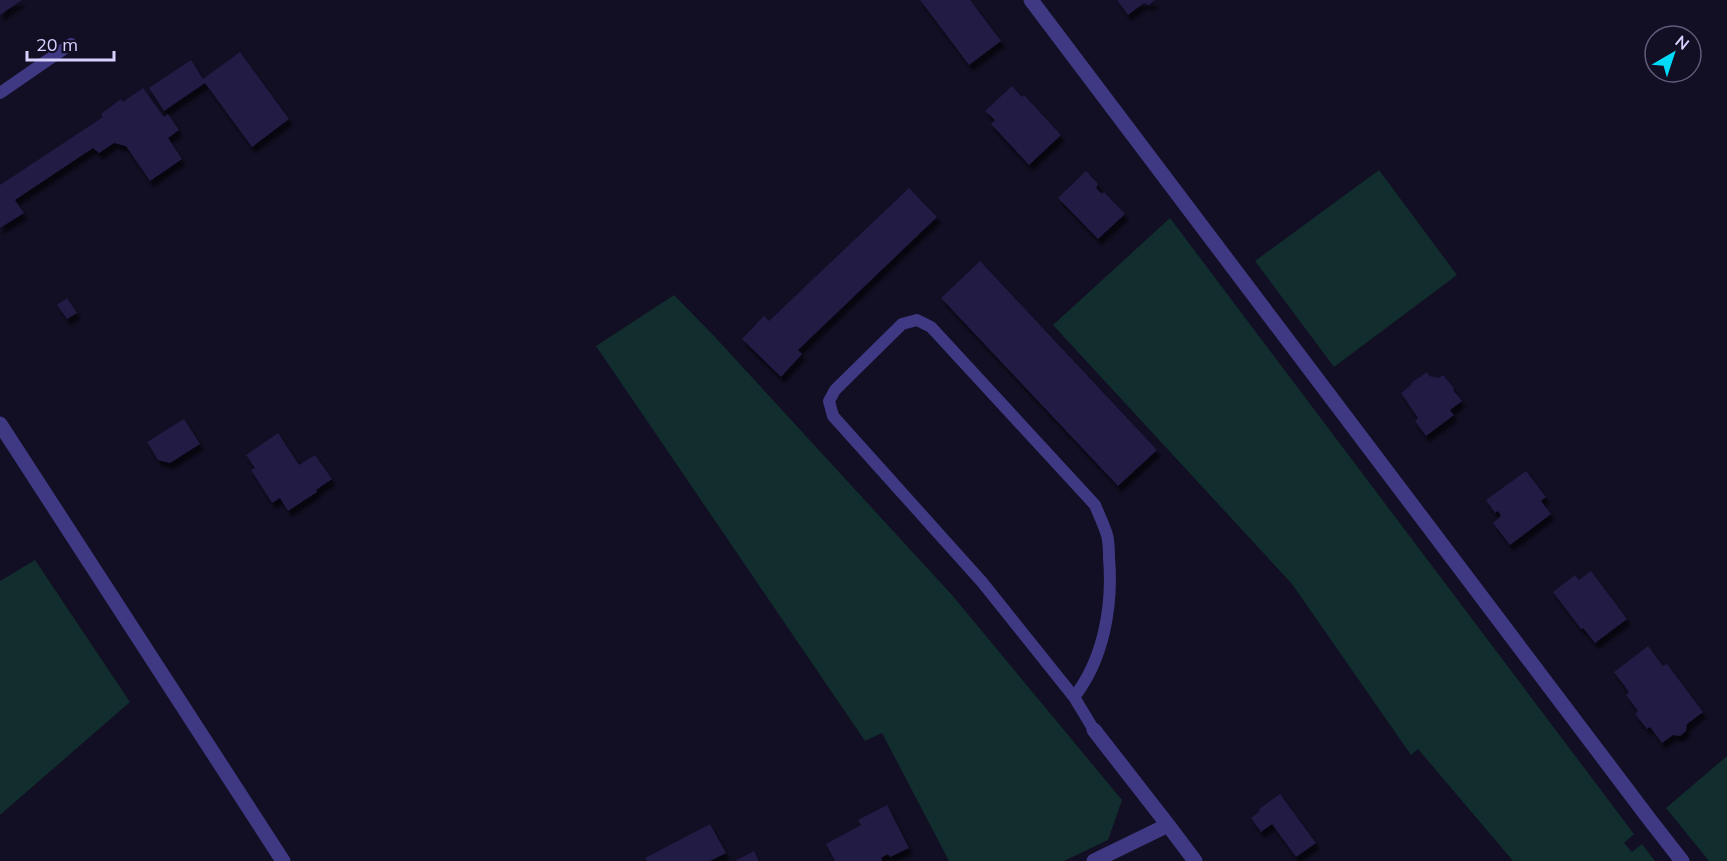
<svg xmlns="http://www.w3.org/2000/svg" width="1727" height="861" font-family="Mulish,sans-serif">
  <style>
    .green { fill: #112d2d }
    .building { fill: #241a44; filter: url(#shadow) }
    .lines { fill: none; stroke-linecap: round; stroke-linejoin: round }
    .service { stroke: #3e3982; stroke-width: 12 }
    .minor { stroke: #3e3982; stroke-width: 15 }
    .tertiary { stroke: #3e3982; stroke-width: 15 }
  </style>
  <defs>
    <filter id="shadow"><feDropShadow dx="3.5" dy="6" stdDeviation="1.5" flood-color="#0009"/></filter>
  </defs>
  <rect width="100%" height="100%" fill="#120e23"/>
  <path class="green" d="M1379,170L1457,275L1334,367L1255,261Z
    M1170,218L1634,834L1624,843L1632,852L1642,844L1655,861H1513L1418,749L1411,755L1292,584L1053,325Z
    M674,295L715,337L952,595L1122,800L1108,840L1064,861H949L882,733L865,741L596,346Z
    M35,560L130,702L0,815V581Z
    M1727,756V861H1709L1666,808Z"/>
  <path class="building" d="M0,0H22L0,15Z
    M920,0H970L1001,41L969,65Z
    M1117,0H1155L1149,5L1144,3L1128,15Z
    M240,52L289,119L252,147L205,83L164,111L149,88L191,60L203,79Z
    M1012,86L1022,97L1024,95L1061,135L1029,165L991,124L995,120L985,111Z
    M143,88L164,117L168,114L179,130L168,138L182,159L150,181L126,146L114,143L99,153L93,148L15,200L24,213L0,228V185L103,117L101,114L121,99L123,102Z
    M1086,171L1098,184L1096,188L1102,194L1104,192L1125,214L1098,239L1058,198Z
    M909,188L937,217L798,350L802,354L781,377L742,339L764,316L769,321Z
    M980,261L1157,450L1118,486L941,298Z
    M67,298L77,313L67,319L57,305Z
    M1427,372L1429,376L1439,378L1443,375L1454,388L1453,390L1462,401L1450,410L1454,415L1426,436L1415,421L1418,418L1401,393L1412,384L1411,383Z
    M184,419L200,444L170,463L158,460L147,442Z
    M278,433L299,465L315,455L332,479L316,490L317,492L288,511L280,498L272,503L251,470L255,468L246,455Z
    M1526,471L1546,497L1541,501L1551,514L1510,545L1493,523L1501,516L1498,511L1495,513L1486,500Z
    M1591,571L1627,619L1595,643L1583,628L1581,629L1553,592L1575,575L1579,580Z
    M1648,646L1663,666L1667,664L1703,712L1687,724L1686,731L1680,736L1673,735L1662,743L1650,727L1647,729L1635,714L1638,711L1626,695L1629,692L1614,672Z
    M1280,794L1316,843L1296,857L1272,824L1261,832L1251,818L1260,811L1259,809Z
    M887,805L909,848L890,857L888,854L881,858L882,861H835L826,844L861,825L858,820Z
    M710,824L726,853L710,861H647L645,858Z
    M754,851L759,861H735Z"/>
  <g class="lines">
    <path class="service" d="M0,93L71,44
      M1074,697C1104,659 1113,605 1109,558C1109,550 1109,542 1107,535C1104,525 1099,515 1095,505L931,327L917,320L902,324L835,390L829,401L833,416L982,582L1074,697L1094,730"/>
    <path class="minor" d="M1031,0L1650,820L1682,861
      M1094,730L1168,825
      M1094,861L1168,825L1195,861"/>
    <path class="tertiary" d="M0,424L283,861"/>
  </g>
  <g transform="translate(1673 54) rotate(39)"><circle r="28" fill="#120e23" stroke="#615c7b" stroke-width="1.5"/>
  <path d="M0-4.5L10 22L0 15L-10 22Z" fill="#02daf9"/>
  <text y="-9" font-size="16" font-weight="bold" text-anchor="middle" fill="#d7d1ff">N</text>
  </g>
  <path d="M27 51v9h87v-9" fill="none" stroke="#d7d1ff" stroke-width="3"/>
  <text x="36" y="51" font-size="18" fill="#d7d1ff" stroke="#120e23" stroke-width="4.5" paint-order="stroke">20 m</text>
</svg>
